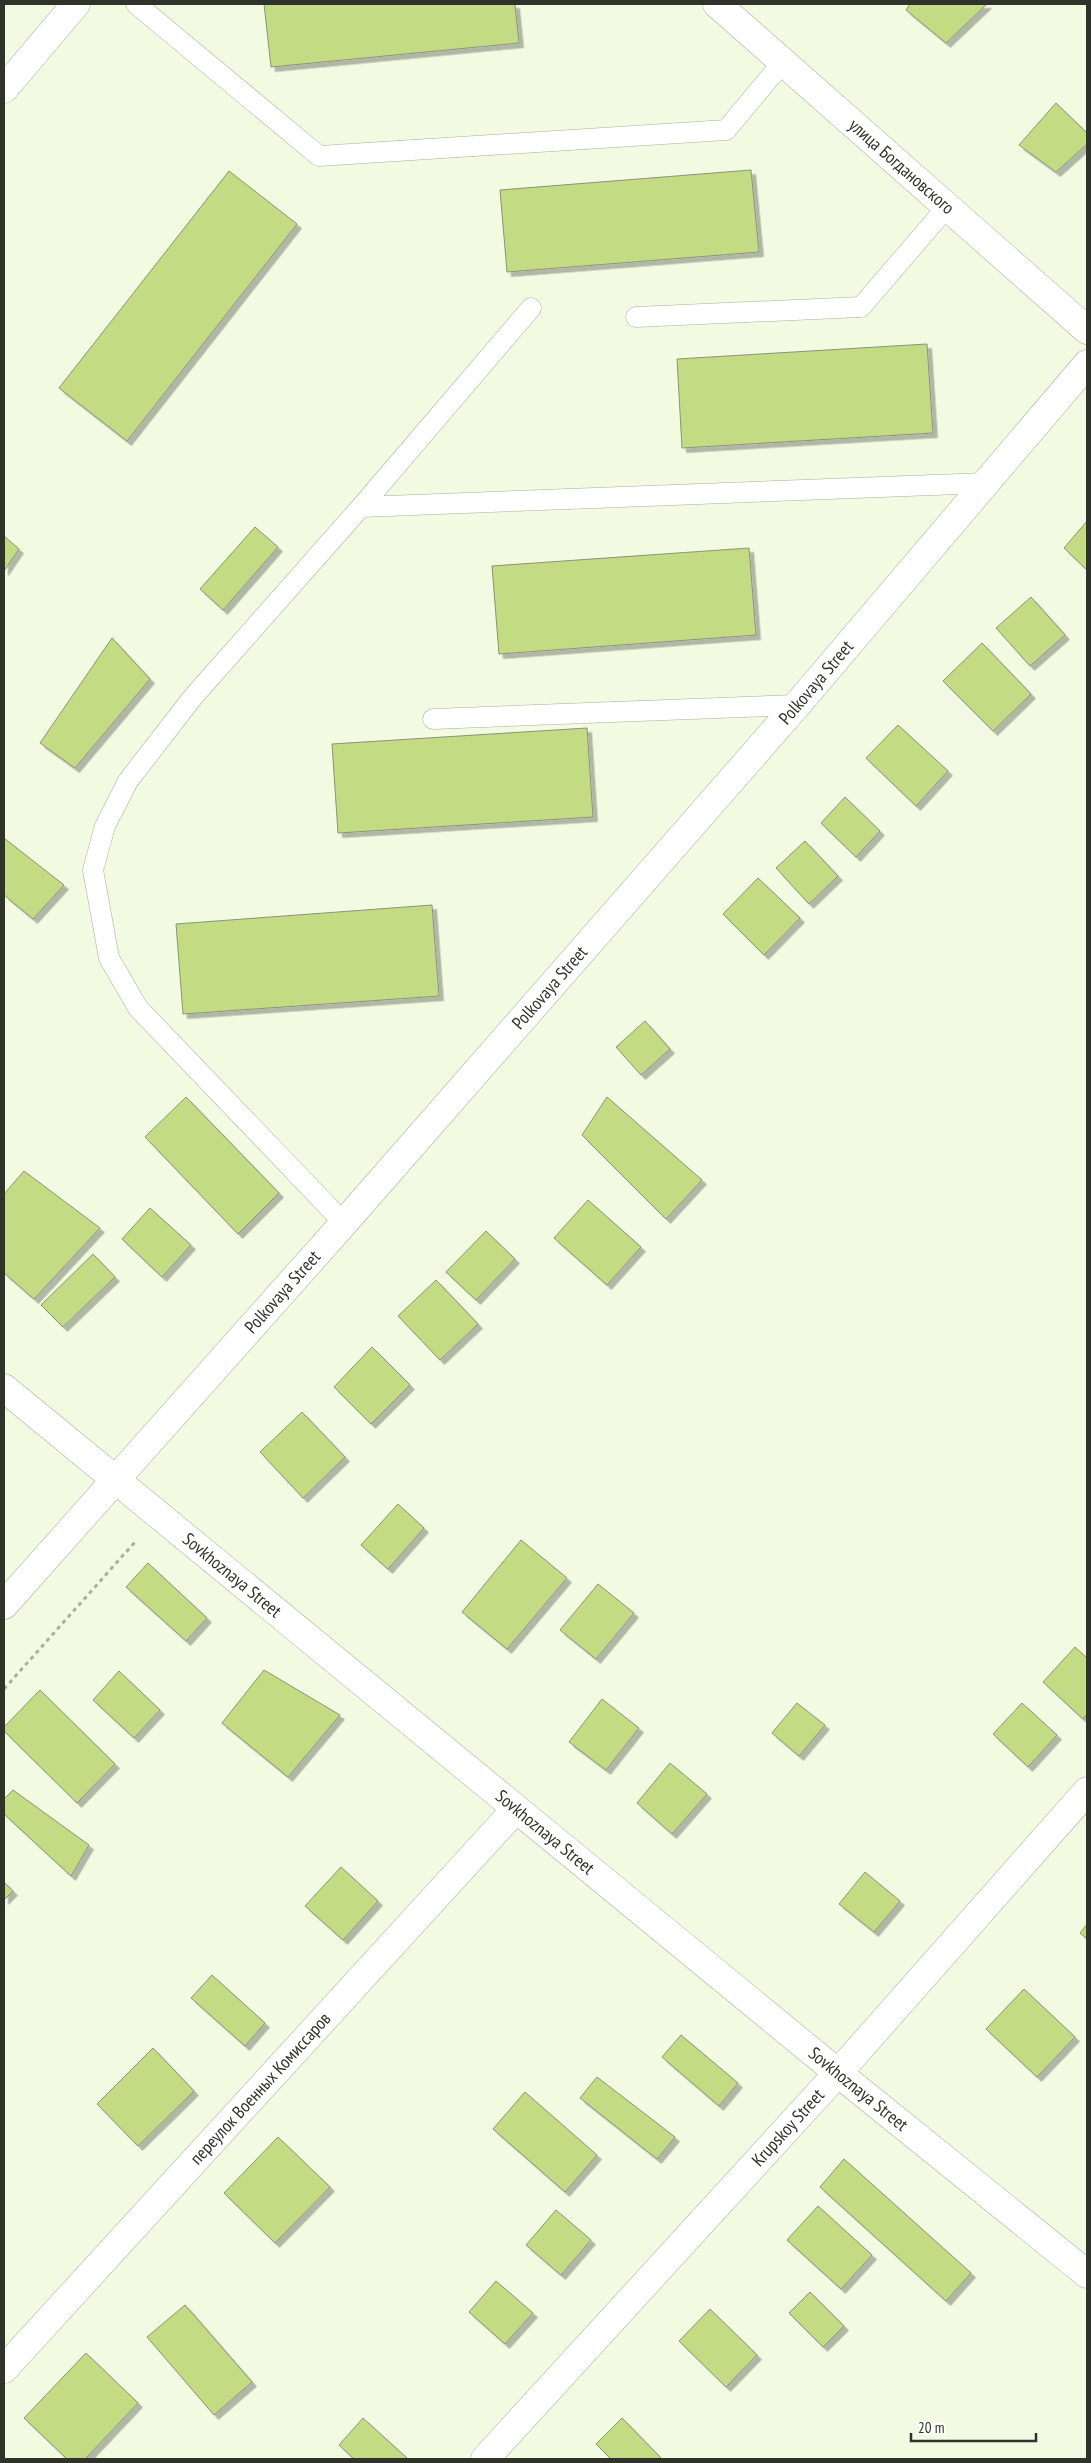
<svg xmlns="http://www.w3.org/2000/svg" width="1091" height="2463" font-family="'PT Sans Narrow',sans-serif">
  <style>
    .building { fill: #c3db82; stroke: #8c937c; filter: url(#shadow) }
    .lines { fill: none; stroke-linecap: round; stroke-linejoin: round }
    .lane-casing { stroke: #a8af98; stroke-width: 21 }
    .street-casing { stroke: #a8af98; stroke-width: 29 }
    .secondary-casing { stroke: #a8af98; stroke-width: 29 }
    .path { stroke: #aab09d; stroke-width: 3; stroke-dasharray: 4 4; stroke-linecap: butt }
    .lane { stroke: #fff; stroke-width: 20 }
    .street { stroke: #fff; stroke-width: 28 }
    .secondary { stroke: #fff; stroke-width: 28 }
    .labels { text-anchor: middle; stroke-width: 4; stroke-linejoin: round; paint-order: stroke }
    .street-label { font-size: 18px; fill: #303329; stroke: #fff }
  </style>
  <defs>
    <filter id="shadow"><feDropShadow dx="4.5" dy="4.5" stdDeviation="0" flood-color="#0004"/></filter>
  </defs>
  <rect width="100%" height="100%" fill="#f2fae1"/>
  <path class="building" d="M264,4H515L519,43L271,67Z
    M910,4H987L946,43L906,10Z
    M1056,103L1087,133V144L1056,172L1019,145Z
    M751,170L759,252L507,272L500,190Z
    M229,171L297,224L127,441L59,388Z
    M927,344L933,433L682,448L677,359Z
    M1087,521V570L1064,548Z
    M255,527L278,547L223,610L200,589Z
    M4,536L19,549L4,571Z
    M749,548L756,635L499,654L492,566Z
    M1031,597L1065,635L1030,666L996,628Z
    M112,638L150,679L75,768L40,743Z
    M982,643L1031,694L993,731L943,681Z
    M898,725L948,771L916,806L866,758Z
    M587,728L593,817L338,833L332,744Z
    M845,797L880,831L856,857L821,823Z
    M4,838L64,885L33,919L4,895Z
    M805,841L838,876L809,904L776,868Z
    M758,878L800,918L764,955L723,914Z
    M432,905L439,996L183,1014L176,924Z
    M645,1021L670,1049L641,1075L616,1047Z
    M186,1097L279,1193L238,1234L145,1137Z
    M607,1097L702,1180L666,1219L582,1135Z
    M24,1171L100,1228L34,1299L4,1273V1194Z
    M588,1200L641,1247L607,1285L554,1238Z
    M150,1208L191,1245L162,1277L122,1239Z
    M486,1231L515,1259L476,1300L446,1272Z
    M93,1254L115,1277L63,1327L41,1305Z
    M436,1280L478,1324L440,1360L398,1316Z
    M372,1347L410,1385L371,1424L334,1387Z
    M302,1412L345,1457L303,1498L260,1452Z
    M398,1504L424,1528L388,1569L361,1545Z
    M521,1540L567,1578L507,1649L462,1612Z
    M148,1563L207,1618L186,1641L126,1587Z
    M598,1584L634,1613L596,1659L560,1630Z
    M1075,1647L1087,1658V1714L1083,1719L1043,1682Z
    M264,1670L340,1715L288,1777L222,1723Z
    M119,1671L160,1710L134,1738L93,1700Z
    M40,1690L115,1764L77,1803L4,1731V1727Z
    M602,1699L639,1728L606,1770L569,1742Z
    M797,1703L825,1725L799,1756L772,1733Z
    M1022,1703L1057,1735L1028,1767L993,1734Z
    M670,1763L707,1794L672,1834L637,1803Z
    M13,1790L89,1845L71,1876L4,1814V1799Z
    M341,1867L378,1901L343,1940L305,1906Z
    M865,1872L900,1901L874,1932L839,1904Z
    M4,1882L13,1891L4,1900Z
    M1087,1924V1939L1080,1933Z
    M212,1975L265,2023L245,2046L191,1998Z
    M1024,1989L1075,2037L1037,2077L986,2029Z
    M681,2035L738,2083L719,2106L662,2057Z
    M153,2048L194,2091L138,2146L97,2104Z
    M597,2077L675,2137L657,2159L580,2098Z
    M525,2092L597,2155L565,2192L493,2129Z
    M278,2137L330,2187L275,2243L224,2193Z
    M844,2159L971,2273L946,2301L820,2187Z
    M818,2206L872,2255L841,2289L787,2240Z
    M556,2210L591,2240L561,2275L526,2245Z
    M496,2281L533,2313L505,2344L469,2312Z
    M810,2292L844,2326L823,2347L789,2313Z
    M185,2305L252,2382L214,2415L147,2337Z
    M710,2309L757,2355L726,2387L679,2341Z
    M86,2353L138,2403L85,2459H67L24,2418Z
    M363,2418L407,2458L405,2459H354L339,2445Z
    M622,2418L662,2459H611L596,2444Z"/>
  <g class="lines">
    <defs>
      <path id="lane" d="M136,4L319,156L726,130L782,63
        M636,317L861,307L947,207
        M361,507L986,483
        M433,719L797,705
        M344,1223L138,1008L109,958L93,870L105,826L128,781L193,697L361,507L531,308"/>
      <g id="street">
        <path id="s1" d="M717,4L1087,330"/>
        <path id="s2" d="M4,1388L838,2073L1087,2274"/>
        <path id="s3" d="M4,1605L344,1223L797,705L1087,364"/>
        <path id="s4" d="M4,2369L516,1809"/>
        <path id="s5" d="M485,2459L838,2073L1087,1791"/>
      </g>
      <path id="secondary" d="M4,89L76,4"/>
    </defs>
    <use href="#lane" class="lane-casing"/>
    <use href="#street" class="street-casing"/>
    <use href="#secondary" class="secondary-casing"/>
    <path class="path" d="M4,1689L135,1542"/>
    <use href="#lane" class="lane"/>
    <use href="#street" class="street"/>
    <use href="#secondary" class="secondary"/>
  </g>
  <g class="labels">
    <g class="street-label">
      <text dy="6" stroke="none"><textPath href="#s1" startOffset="246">улица Богдановского</textPath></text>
      <text dy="6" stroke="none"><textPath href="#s3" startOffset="1229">Polkovaya Street</textPath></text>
      <text dy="6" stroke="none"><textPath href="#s3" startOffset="824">Polkovaya Street</textPath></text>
      <text dy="6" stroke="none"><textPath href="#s3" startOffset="419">Polkovaya Street</textPath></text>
      <text dy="6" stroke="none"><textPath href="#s2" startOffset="295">Sovkhoznaya Street</textPath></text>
      <text dy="6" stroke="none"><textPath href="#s2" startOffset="700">Sovkhoznaya Street</textPath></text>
      <text dy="6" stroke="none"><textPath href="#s4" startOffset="380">переулок Военных Комиссаров</textPath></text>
      <text dy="6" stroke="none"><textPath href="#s2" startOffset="1105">Sovkhoznaya Street</textPath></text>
      <text dy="6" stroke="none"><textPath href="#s5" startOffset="449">Krupskoy Street</textPath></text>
    </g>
  </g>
  <rect width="1091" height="2463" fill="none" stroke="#303329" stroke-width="10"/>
  <path d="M911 2433v8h125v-8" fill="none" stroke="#303329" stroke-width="2.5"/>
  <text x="918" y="2433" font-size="15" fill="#303329" stroke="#ffffff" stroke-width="4" paint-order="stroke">20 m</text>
</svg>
